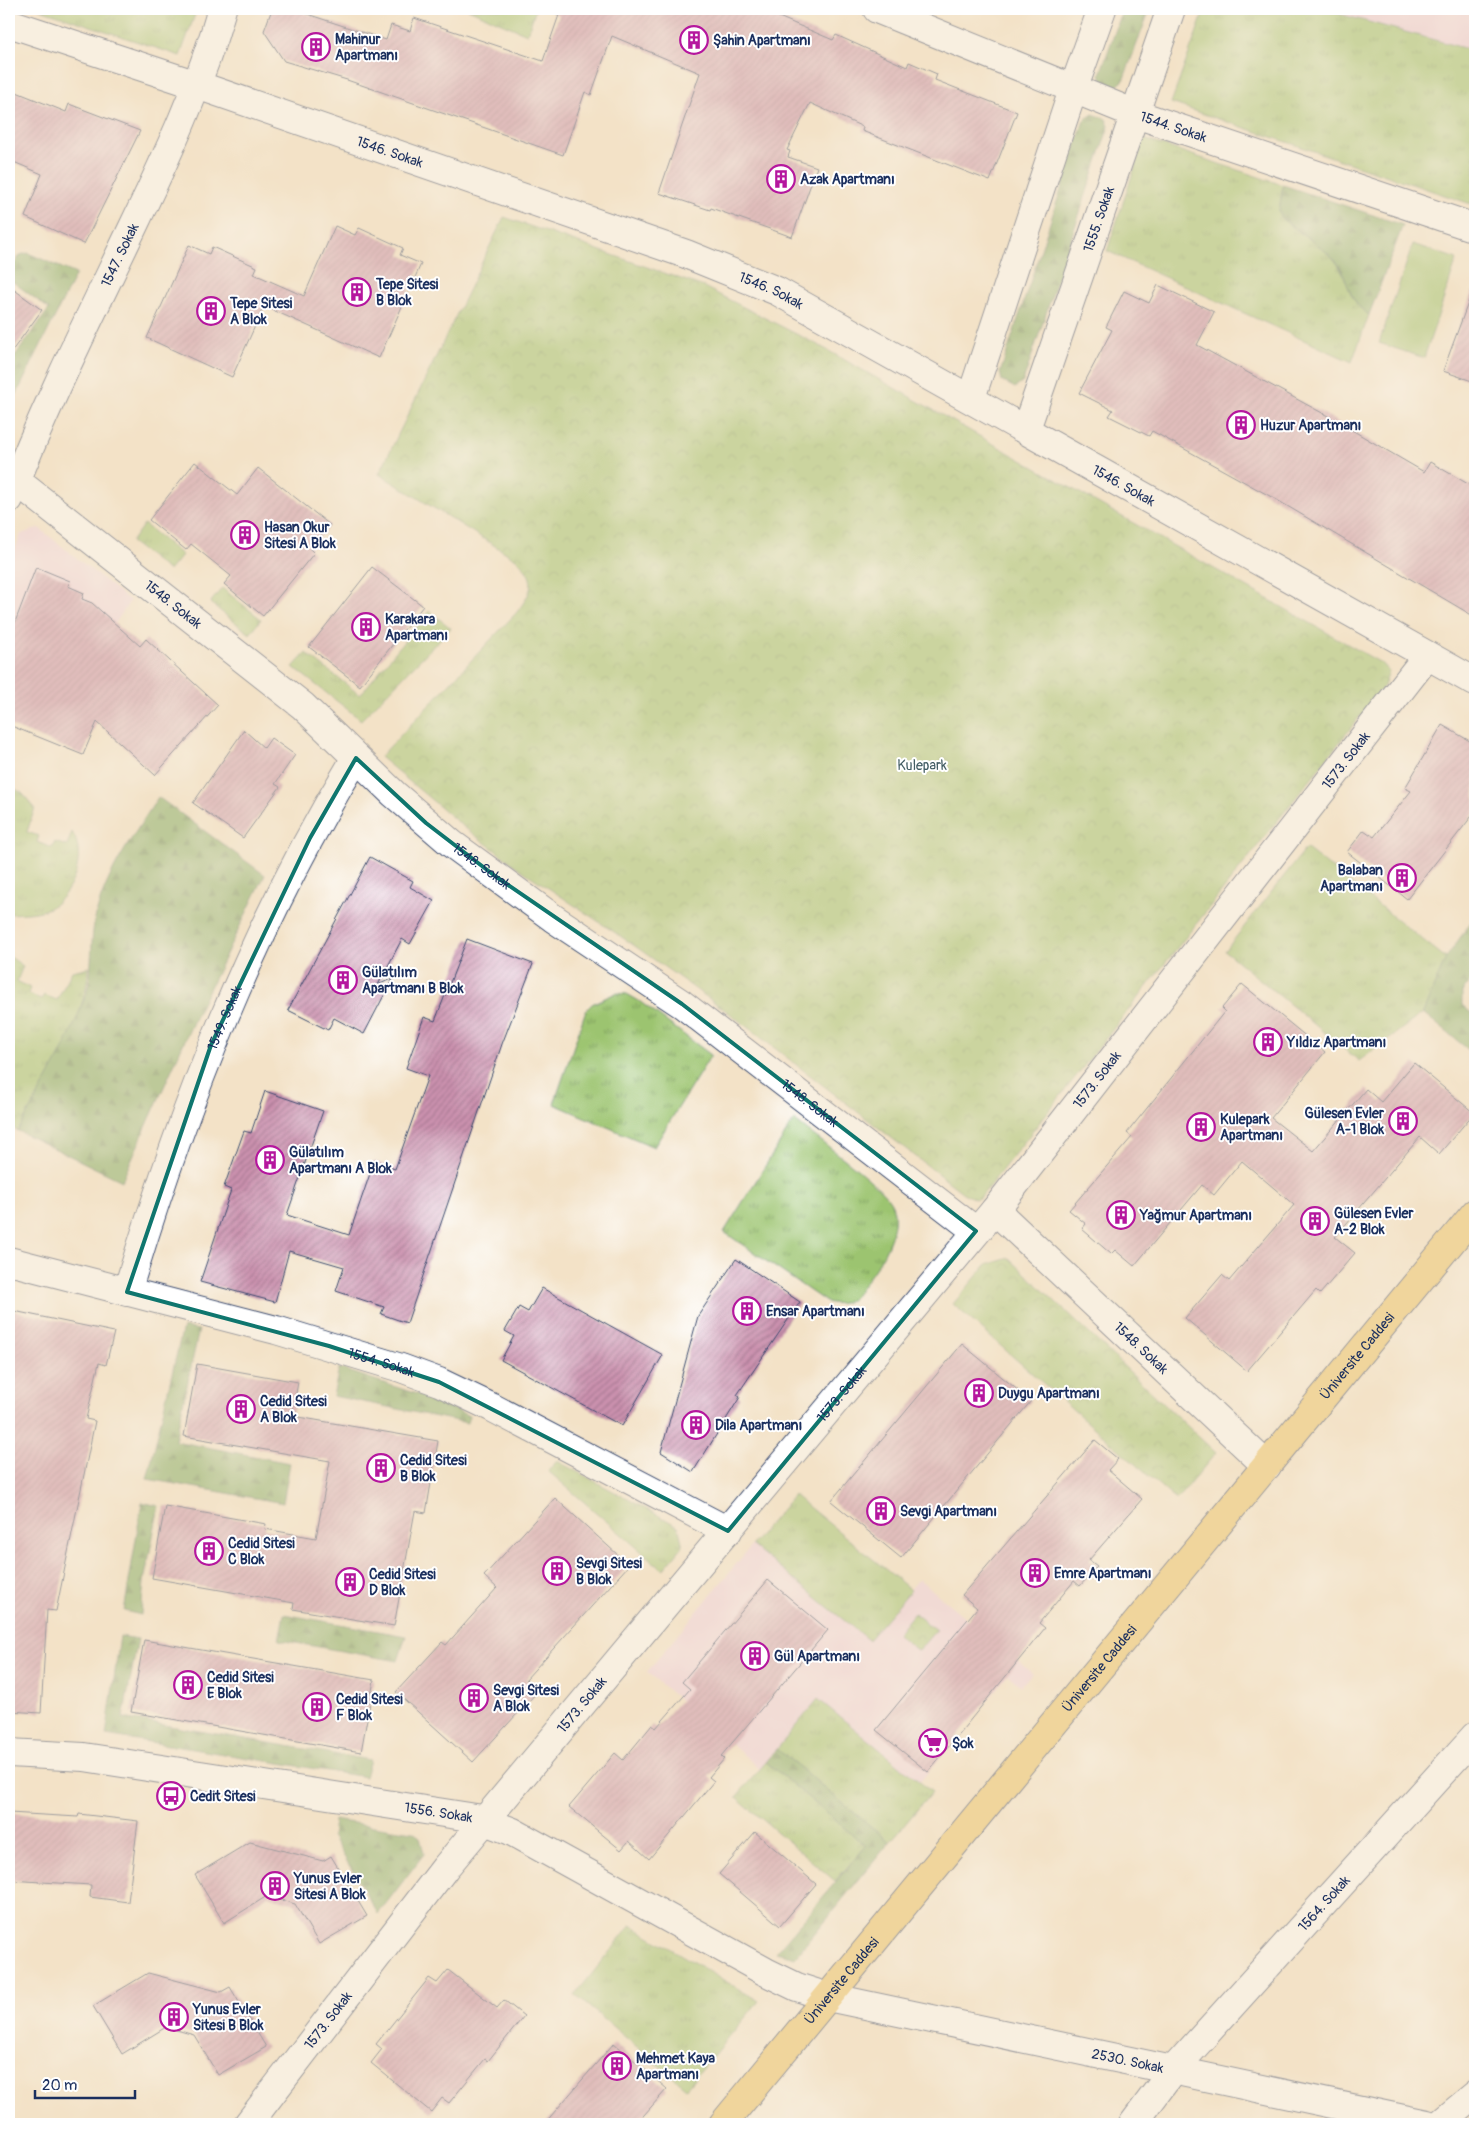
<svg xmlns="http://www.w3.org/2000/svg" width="1484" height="2133" font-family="Pangolin,sans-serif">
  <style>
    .built { fill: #f0d0e4 }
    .grass { fill: url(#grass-tufts); stroke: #5c7a67 }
    .forest { fill: url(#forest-firs); stroke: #4c6c60 }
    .park { fill: url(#park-crowns); stroke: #5c7a67 }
    .pitch { fill: #9cc470; stroke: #5c7a67 }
    .building { fill: url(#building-hatch) }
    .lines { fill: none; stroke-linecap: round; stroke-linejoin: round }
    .minor-casing { stroke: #3b4a6e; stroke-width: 30 }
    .major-casing { stroke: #3b4a6e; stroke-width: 30 }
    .minor { stroke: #fff; stroke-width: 28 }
    .major { stroke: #edc569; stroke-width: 28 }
    .marked { fill: none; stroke: #0f766e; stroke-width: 4; stroke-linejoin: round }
    .labels { text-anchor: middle; stroke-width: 4; stroke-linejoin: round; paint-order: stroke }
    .poi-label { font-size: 14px; font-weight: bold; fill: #1b2f5e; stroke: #fff; text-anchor: start }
    .street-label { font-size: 14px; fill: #1b2f5e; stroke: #fff }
    .park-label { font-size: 14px; fill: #425c63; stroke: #fff }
  </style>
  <defs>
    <pattern id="grass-tufts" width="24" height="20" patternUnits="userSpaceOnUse" patternTransform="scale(1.25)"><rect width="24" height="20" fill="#9cc470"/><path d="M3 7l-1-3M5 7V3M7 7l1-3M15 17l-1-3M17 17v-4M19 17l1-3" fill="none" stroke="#7ea05f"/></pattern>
    <pattern id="forest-firs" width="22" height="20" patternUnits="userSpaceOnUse" patternTransform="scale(1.25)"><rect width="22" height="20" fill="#7daa62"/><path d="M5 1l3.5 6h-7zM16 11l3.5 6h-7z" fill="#668b54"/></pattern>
    <pattern id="park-crowns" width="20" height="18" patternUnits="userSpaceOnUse" patternTransform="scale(1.25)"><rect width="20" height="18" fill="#9cc470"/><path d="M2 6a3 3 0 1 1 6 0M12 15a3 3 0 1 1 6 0" fill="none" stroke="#7ea05f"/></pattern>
    <pattern id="building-hatch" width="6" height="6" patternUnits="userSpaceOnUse" patternTransform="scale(1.25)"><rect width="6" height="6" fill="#cb91ae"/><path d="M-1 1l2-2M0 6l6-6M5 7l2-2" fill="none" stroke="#a47791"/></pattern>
  </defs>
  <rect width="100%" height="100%" fill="#fff"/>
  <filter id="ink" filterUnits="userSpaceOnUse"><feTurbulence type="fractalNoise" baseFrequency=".02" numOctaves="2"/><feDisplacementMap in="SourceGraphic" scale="10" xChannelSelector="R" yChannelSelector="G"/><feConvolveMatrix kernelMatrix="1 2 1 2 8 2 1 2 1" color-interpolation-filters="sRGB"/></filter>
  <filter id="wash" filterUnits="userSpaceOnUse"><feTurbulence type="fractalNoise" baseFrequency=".0096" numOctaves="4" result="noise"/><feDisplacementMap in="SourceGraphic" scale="20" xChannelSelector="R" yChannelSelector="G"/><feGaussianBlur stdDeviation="1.12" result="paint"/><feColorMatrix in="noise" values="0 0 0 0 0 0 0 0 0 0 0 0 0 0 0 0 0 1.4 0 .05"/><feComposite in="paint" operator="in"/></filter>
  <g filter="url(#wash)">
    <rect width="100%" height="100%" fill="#f3e2c7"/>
    <path class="built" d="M1321,9H1475V51Z
      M39,528L130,601L83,673L9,643V566L21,534Z
      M752,1545L868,1640L919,1579L1032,1673L1021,1686L1008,1675L920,1782L818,1699L760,1769L647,1672Z"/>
    <path class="grass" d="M40,9H197L180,56Z
      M468,9H536L527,34Z
      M1205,9H1321L1475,51V189L1471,204L1171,103Z
      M1144,139L1283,185L1279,211L1282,219C1298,231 1317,243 1332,257C1350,276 1345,299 1369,315L1352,362L1107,251Z
      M144,524L182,555L169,571L131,542Z
      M222,588L261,619L250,634L210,603Z
      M429,611L451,628L361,720L293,667L306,653L360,695Z
      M9,785L22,793L35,808L27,832L39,836L37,842L52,848L55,842L67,846L72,832C87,855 74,892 51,907C39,914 23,913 9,914Z
      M1306,848L1446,958L1423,1013L1359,1061L1225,951Z
      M9,956L23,966L17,981L30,988L28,994L41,999L44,995L57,1000L72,971L89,967C84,1027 46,1079 18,1131L9,1126Z
      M616,993L627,994L639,1001L711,1055L654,1147L554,1104L586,1010L592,1004Z
      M794,1120C813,1136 885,1186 892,1205C901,1228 882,1260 868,1278C855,1296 851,1308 826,1302L724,1232Z
      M557,1461L678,1526L683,1546L663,1570L548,1471Z
      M794,1495L911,1590L868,1640L752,1545Z
      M818,1699L932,1792L890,1842L777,1749Z
      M766,1762L866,1846L835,1881L736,1797Z
      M631,1925L759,2001L686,2088L575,1995Z"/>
    <path class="forest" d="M1123,9H1150L1123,81L1117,86L1103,82L1100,74Z
      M1093,114L1106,119L1109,126L1023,382L1015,388L1002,381L1000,373L1084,120Z
      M1283,185L1403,225L1369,315C1345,299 1350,276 1332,257C1317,243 1298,231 1282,219L1279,211Z
      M28,253L76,274L9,410V364L49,309L9,279V274L20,255Z
      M158,797L265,875L194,1020L122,1181L18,1131C43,1086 70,1042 86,994C94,969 89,940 96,914C107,871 135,834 158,797Z
      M1475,916V976L1462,992V1005L1475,1016V1055L1423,1013L1446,958Z
      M183,1327L199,1330L175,1441L290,1463L283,1503L147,1479Z
      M339,1368L429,1398L469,1416L467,1423L333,1396Z
      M142,1502L159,1506L144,1582L141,1615L124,1611Z
      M284,1614L406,1636L398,1661L279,1640Z
      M120,1636L138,1639L123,1718L370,1760L365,1777L106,1735Z
      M777,1749L890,1842L795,1957L776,1952L866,1846L766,1762Z
      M334,1820L413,1832L420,1837L424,1854L378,1914L332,1836Z"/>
    <path class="park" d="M504,217L704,287L820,346L1381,663L1389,672L1384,686L980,1198L975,1199L963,1193L729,1013L632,944L517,867L464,827L380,757L517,612C533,590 538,580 516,559L379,474Z
      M1009,1258L1216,1453L1176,1500L953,1304L986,1265Z
      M914,1613L936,1630L918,1651L897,1634Z"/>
    <path class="pitch" d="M1413,244L1457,259L1424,358L1379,343Z"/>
    <g id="blocks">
      <path class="building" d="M272,9H292L386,40L391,25L410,31L414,18L543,61L559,15L546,9H760L833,40L836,35L907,67L909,62L937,74L935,80L1017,112L990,181L862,131L863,127L810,103L787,150L790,151L788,157L817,167L792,237L711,208L710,210L659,193L700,73L612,36L591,95L585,92L563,155L347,80L284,61L264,31Z
        M9,89L66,112L69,104L140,131L84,244L25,217L42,174L9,160Z
        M335,226L355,235L359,228L403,248L400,255L421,264L379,358L264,306L232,377L147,338L189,245L209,254L212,247L257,267L254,274L304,296Z
        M1158,285L1214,312L1197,345L1326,415L1424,472L1430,462L1475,488V617L1277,500L1152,431L1149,436L1109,416L1113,410L1079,393L1112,330L1106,327L1124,291L1149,303Z
        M9,286L42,310L9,355Z
        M1472,292H1475V382L1443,371Z
        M195,462L237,495L258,468L330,525L310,549L314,553L263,616L224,584L231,576L191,544L186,550L149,520Z
        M36,567L70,581L68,586L84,593L82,599L92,603L140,646L146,639L218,705L155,775L97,722L83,755L9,725V638Z
        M372,567L423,606L360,686L309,647Z
        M1442,725L1475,744V812L1407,899L1347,852L1364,830L1374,837L1411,791L1405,788Z
        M244,730L264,748L271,738L295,755L275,784L280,787L243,838L193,803Z
        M370,857L413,881L410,887L434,901L410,944L402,939L378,985L393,978L364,1034L334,1018L328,1030L288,1010Z
        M467,939L533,964L502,1044L407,1323L381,1314L384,1307L336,1291L344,1267L289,1251L275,1302L200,1282L231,1190L224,1187L244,1131L251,1133L265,1091L323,1111L287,1215L349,1235L374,1162L395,1169L428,1076L406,1068L424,1017L435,1021Z
        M1242,984L1325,1052L1271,1118L1313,1151L1366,1089L1381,1102L1414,1063L1474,1113L1439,1154L1420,1137L1335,1237L1355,1253L1320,1294L1316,1290L1247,1371L1185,1318L1222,1275L1229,1281L1294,1205L1242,1161L1214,1195L1202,1185L1134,1266L1115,1250L1111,1254L1082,1229L1086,1224L1069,1210L1132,1137L1127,1133L1225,1011L1222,1008Z
        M736,1259L800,1302L737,1395L740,1397L693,1472L661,1452L698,1316Z
        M542,1288L663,1355L622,1426L501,1360L514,1336L505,1331L519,1307L528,1312Z
        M9,1310L114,1332L106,1365L99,1363L86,1419L95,1421L56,1611L47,1610L41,1713L9,1711Z
        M962,1344L1031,1401L901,1558L831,1501Z
        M197,1364L298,1382L292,1416L438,1441L426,1513L415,1511L394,1626L293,1609L294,1603L152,1578L165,1506L266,1524L265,1529L316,1538L330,1461L184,1436Z
        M1095,1440L1118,1459L1108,1470L1142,1499L1089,1560L1097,1566L1080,1586L1074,1581L1039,1623L1045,1628L928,1772L876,1730L977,1608L962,1595Z
        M555,1498L629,1565L526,1679L539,1690L473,1762L396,1692L442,1642L446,1645L497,1588L484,1576Z
        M768,1580L828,1630L721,1756L724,1759L709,1777L714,1781L649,1859L629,1841L621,1850L569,1807L615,1753L623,1760L652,1725L656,1728L690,1689L682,1682Z
        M144,1640L374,1680L361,1752L131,1712Z
        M9,1813L78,1817L79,1814L138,1821L128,1902L90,1897L91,1885L9,1880Z
        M755,1832L816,1884L780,1926L719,1874Z
        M250,1842L323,1861L331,1856L367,1916L319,1944L295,1904L267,1896L224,1923L195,1875Z
        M448,1970L497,2008L504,2000L524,2016L488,2061L485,2059L449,2103L442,2098L431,2112L371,2063L382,2049L376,2044L429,1978L437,1983Z
        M148,1973L221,1992L230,1987L266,2047L218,2075L194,2035L166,2027L122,2054L93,2006Z
        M614,2043L667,2089L636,2124H544Z"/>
    </g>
  </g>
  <g filter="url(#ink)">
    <use href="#blocks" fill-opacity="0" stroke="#3b4a6e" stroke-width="1"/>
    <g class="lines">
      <defs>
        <g id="minor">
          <path id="s1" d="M877,9L1133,113L1475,228"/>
          <path id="s2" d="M9,23L197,85L686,254L777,291L1475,682"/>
          <path d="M971,398L1073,90L1102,9"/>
          <path id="s3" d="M1026,429L1171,9"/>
          <path id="s4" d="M9,475L303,706L394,794L452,844L553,918L682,1004L976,1231"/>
          <path id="s5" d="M9,499C45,406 90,317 133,227C168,154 200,86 222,9"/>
          <path id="s6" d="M995,1210L1267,1466"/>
          <path id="s7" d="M9,1261L276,1330L401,1368L439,1382L491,1407L728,1531"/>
          <path id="s8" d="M127,1292C183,1106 254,924 356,758"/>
          <path id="s9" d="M9,1753L84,1757L476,1818L511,1831L766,1972L797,1987L828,1997L1427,2124"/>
          <path id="s10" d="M248,2124L445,1868L995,1210L1427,656"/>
          <path id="s11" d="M1133,2124L1174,2069L1475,1736"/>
          <path d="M1440,2124L1475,2095"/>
        </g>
        <g id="major">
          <path id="s12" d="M723,2124L1475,1213"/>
        </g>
      </defs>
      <use href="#minor" class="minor-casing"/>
      <use href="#major" class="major-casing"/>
      <use href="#minor" class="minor"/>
      <use href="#major" class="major"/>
    </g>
  </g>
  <path d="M0 0H1484V2133H0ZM356,758L426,823L495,876L682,1004L976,1231L728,1531L439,1382L329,1346L127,1292L211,1045L310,838Z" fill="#f3e2c7" fill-opacity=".55" fill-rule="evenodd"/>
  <path class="marked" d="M356,758L426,823L495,876L682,1004L976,1231L728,1531L439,1382L329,1346L127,1292L211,1045L310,838Z"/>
  <defs>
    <symbol id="building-ring" viewBox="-11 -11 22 22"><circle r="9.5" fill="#fff" stroke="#b5179e" stroke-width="1.5"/><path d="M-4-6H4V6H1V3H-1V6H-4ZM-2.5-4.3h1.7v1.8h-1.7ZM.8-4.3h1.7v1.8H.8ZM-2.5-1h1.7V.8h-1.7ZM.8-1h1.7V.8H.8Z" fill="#b5179e"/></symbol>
    <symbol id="supermarket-ring" viewBox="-11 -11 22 22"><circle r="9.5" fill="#fff" stroke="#b5179e" stroke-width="1.5"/><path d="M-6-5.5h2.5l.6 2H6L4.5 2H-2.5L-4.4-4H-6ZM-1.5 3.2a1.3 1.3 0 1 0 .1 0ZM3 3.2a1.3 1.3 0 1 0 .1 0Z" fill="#b5179e"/></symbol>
    <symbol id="bus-ring" viewBox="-11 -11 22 22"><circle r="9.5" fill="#fff" stroke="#b5179e" stroke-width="1.5"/><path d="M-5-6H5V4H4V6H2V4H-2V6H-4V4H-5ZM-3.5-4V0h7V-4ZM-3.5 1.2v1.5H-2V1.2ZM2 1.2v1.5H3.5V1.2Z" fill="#b5179e"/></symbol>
  </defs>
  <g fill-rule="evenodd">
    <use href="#building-ring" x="678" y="24" width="32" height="32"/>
    <use href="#building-ring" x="300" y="31" width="32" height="32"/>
    <use href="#building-ring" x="765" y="163" width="32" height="32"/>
    <use href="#building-ring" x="341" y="276" width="32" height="32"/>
    <use href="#building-ring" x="195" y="295" width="32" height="32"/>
    <use href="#building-ring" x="1225" y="409" width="32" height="32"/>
    <use href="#building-ring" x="229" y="519" width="32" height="32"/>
    <use href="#building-ring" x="350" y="611" width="32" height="32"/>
    <use href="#building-ring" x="1386" y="862" width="32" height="32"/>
    <use href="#building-ring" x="327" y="964" width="32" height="32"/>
    <use href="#building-ring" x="1252" y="1026" width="32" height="32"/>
    <use href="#building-ring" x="1387" y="1105" width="32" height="32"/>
    <use href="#building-ring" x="1185" y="1111" width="32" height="32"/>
    <use href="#building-ring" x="254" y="1144" width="32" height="32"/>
    <use href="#building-ring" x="1105" y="1199" width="32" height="32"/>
    <use href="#building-ring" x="1299" y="1205" width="32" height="32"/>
    <use href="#building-ring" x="731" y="1295" width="32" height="32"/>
    <use href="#building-ring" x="963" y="1377" width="32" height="32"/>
    <use href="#building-ring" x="225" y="1393" width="32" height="32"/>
    <use href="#building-ring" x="680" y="1409" width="32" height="32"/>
    <use href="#building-ring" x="365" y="1452" width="32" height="32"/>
    <use href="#building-ring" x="865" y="1495" width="32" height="32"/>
    <use href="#building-ring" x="193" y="1535" width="32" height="32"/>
    <use href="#building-ring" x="541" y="1555" width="32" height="32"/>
    <use href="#building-ring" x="1019" y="1557" width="32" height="32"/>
    <use href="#building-ring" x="334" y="1566" width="32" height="32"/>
    <use href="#building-ring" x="739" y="1640" width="32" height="32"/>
    <use href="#building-ring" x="172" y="1669" width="32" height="32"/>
    <use href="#building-ring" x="458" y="1682" width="32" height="32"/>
    <use href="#building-ring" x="301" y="1691" width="32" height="32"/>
    <use href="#supermarket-ring" x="917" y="1727" width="32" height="32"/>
    <use href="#bus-ring" x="155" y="1780" width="32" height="32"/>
    <use href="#building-ring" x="259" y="1870" width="32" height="32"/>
    <use href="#building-ring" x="158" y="2001" width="32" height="32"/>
    <use href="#building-ring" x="601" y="2050" width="32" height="32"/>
  </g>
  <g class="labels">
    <g class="poi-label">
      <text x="335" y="44">Mahinur<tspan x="335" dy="16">Apartmanı</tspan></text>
      <text x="713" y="45">Şahin Apartmanı</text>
      <text x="800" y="184">Azak Apartmanı</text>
      <text x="376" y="289">Tepe Sitesi<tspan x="376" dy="16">B Blok</tspan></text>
      <text x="230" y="308">Tepe Sitesi<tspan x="230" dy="16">A Blok</tspan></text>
      <text x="1260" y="430">Huzur Apartmanı</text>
      <text x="264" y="532">Hasan Okur<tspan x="264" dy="16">Sitesi A Blok</tspan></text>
      <text x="385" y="624">Karakara<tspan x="385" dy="16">Apartmanı</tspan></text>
      <text x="1383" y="875" text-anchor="end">Balaban<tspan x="1383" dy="16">Apartmanı</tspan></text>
      <text x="362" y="977">Gülatılım<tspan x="362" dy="16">Apartmanı B Blok</tspan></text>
      <text x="1287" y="1047">Yıldız Apartmanı</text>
      <text x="1384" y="1118" text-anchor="end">Gülesen Evler<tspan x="1384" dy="16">A-1 Blok</tspan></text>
      <text x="1220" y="1124">Kulepark<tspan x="1220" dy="16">Apartmanı</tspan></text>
      <text x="289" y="1157">Gülatılım<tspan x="289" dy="16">Apartmanı A Blok</tspan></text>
      <text x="1334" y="1218">Gülesen Evler<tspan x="1334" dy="16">A-2 Blok</tspan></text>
      <text x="1140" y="1220">Yağmur Apartmanı</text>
      <text x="766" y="1316">Ensar Apartmanı</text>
      <text x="998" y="1398">Duygu Apartmanı</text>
      <text x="260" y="1406">Cedid Sitesi<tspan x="260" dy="16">A Blok</tspan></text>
      <text x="715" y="1430">Dila Apartmanı</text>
      <text x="400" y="1465">Cedid Sitesi<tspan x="400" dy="16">B Blok</tspan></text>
      <text x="900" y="1516">Sevgi Apartmanı</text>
      <text x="228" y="1548">Cedid Sitesi<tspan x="228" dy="16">C Blok</tspan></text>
      <text x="576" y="1568">Sevgi Sitesi<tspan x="576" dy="16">B Blok</tspan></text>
      <text x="1054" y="1578">Emre Apartmanı</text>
      <text x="369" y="1579">Cedid Sitesi<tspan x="369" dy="16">D Blok</tspan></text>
      <text x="774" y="1661">Gül Apartmanı</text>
      <text x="207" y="1682">Cedid Sitesi<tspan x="207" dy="16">E Blok</tspan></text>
      <text x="493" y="1695">Sevgi Sitesi<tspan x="493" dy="16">A Blok</tspan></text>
      <text x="336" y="1704">Cedid Sitesi<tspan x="336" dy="16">F Blok</tspan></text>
      <text x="952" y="1748">Şok</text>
      <text x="190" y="1801">Cedit Sitesi</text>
      <text x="294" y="1883">Yunus Evler<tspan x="294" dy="16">Sitesi A Blok</tspan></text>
      <text x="193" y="2014">Yunus Evler<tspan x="193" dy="16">Sitesi B Blok</tspan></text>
      <text x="636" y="2063">Mehmet Kaya<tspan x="636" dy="16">Apartmanı</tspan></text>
    </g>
    <g class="street-label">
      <text dy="5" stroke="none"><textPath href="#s1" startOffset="319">1544. Sokak</textPath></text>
      <text dy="5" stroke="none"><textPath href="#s2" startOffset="402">1546. Sokak</textPath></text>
      <text dy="5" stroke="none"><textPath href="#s3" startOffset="222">1555. Sokak</textPath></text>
      <text dy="5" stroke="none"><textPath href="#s5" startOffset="268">1547. Sokak</textPath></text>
      <text dy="5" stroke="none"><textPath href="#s2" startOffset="808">1546. Sokak</textPath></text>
      <text dy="5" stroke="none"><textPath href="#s2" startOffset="1211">1546. Sokak</textPath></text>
      <text dy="5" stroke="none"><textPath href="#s4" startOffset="209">1548. Sokak</textPath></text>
      <text dy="5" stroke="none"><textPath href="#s10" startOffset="1751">1573. Sokak</textPath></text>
      <text dy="5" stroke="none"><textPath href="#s4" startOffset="614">1548. Sokak</textPath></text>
      <text dy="5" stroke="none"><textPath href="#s8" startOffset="291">1549. Sokak</textPath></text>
      <text dy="5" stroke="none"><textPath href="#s10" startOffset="1346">1573. Sokak</textPath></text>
      <text dy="5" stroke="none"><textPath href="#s4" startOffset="1019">1548. Sokak</textPath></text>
      <text dy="5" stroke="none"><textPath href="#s6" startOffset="201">1548. Sokak</textPath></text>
      <text dy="5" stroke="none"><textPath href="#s12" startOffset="996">Üniversite Caddesi</textPath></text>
      <text dy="5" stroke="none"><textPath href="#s7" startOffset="386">1554. Sokak</textPath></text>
      <text dy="5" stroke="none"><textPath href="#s10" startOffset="941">1573. Sokak</textPath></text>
      <text dy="5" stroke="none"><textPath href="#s12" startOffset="591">Üniversite Caddesi</textPath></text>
      <text dy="5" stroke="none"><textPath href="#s10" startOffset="536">1573. Sokak</textPath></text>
      <text dy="5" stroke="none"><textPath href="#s9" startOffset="434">1556. Sokak</textPath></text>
      <text dy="5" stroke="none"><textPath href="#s11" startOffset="292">1564. Sokak</textPath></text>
      <text dy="5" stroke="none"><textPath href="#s12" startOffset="186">Üniversite Caddesi</textPath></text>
      <text dy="5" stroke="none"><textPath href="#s10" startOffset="131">1573. Sokak</textPath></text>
      <text dy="5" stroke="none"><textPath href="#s9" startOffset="1174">2530. Sokak</textPath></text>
    </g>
    <g class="park-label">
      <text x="922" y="770">Kulepark</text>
    </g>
  </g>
  <rect width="1484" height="2133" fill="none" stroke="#fff" stroke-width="30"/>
  <path d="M35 2090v8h100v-8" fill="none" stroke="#1b2f5e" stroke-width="2.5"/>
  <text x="42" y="2090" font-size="15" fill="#1b2f5e" stroke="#ffffff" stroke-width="4" paint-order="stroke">20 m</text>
</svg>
